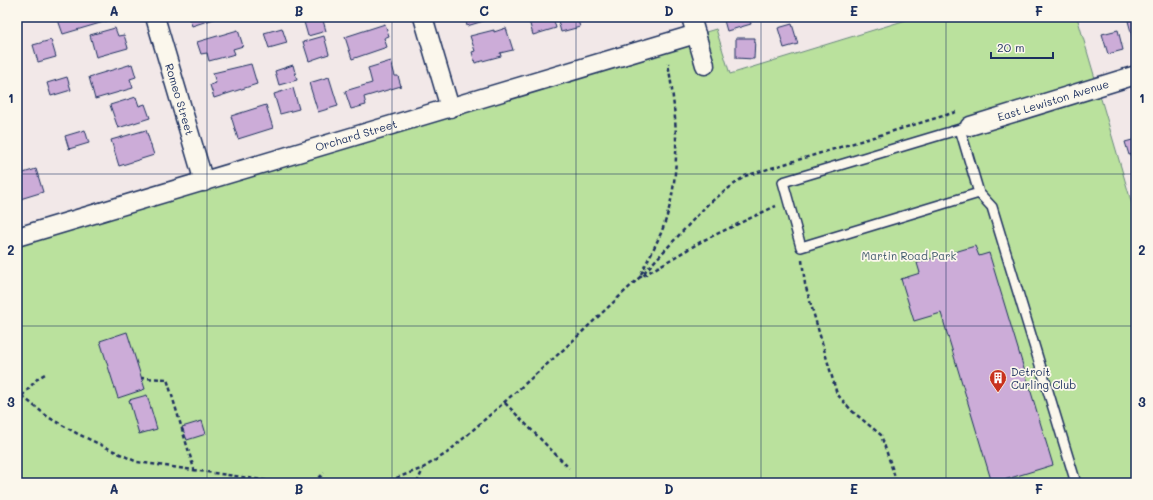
<svg xmlns="http://www.w3.org/2000/svg" width="1153" height="500" font-family="Mali,sans-serif">
  <style>
    .green { fill: #bae19d; stroke: #6a887e }
    .building { fill: #ccacd8; stroke: #1b2f5e }
    .lines { fill: none; stroke-linecap: round; stroke-linejoin: round }
    .service-casing { stroke: #1b2f5e; stroke-width: 12 }
    .minor-casing { stroke: #1b2f5e; stroke-width: 21 }
    .path { stroke: #1b2f5e; stroke-width: 2.5; stroke-dasharray: 4 3; stroke-linecap: butt }
    .service { stroke: #fbf7ec; stroke-width: 9 }
    .minor { stroke: #fbf7ec; stroke-width: 18 }
    .grid { fill: none; stroke: #1b2f5e; stroke-width: 1; stroke-opacity: 0.55 }
    .labels { text-anchor: middle; stroke-width: 3.5; stroke-linejoin: round; paint-order: stroke }
    .street-label { font-size: 11px; fill: #1b2f5e; stroke: #fbf7ec }
    .park-label { font-size: 11px; fill: #435c6e; stroke: #fbf7ec }
    .poi-label { font-size: 11px; fill: #1b2f5e; stroke: #fbf7ec; text-anchor: start }
    .neatline { fill: none; stroke: #1b2f5e; stroke-width: 1.5 }
    .grid-label { font-size: 13px; text-anchor: middle; font-weight: bold; fill: #1b2f5e }
  </style>
  <rect width="100%" height="100%" fill="#f2e8e8"/>
  <filter id="ink" filterUnits="userSpaceOnUse"><feTurbulence type="fractalNoise" baseFrequency=".025" numOctaves="2"/><feDisplacementMap in="SourceGraphic" scale="8" xChannelSelector="R" yChannelSelector="G"/><feConvolveMatrix kernelMatrix="1 2 1 2 8 2 1 2 1" color-interpolation-filters="sRGB"/></filter>
  <g filter="url(#ink)">
    <path class="green" d="M916,17H1077L1136,218V483H17V238L716,29L730,74Z"/>
    <path class="building" d="M57,17H111L107,18V21L63,34Z
      M189,17H220L192,26Z
      M322,17L326,31L308,36L304,22Z
      M465,17H489L490,19L467,26Z
      M528,17H553L556,28L533,35Z
      M557,17H577L580,27L561,32Z
      M723,17H749L751,24L727,31Z
      M1136,18V46H1135L1128,21Z
      M385,24L389,36L384,38L387,47L352,59L345,37Z
      M792,24L798,44L784,48L778,28Z
      M115,28L118,36L124,35L128,48L96,57L90,35Z
      M282,28L287,43L269,48L264,33Z
      M506,28L513,50L500,53L501,56L475,63L472,52L475,51L470,36L494,30V32Z
      M238,30L243,46L233,49L235,54L209,61L207,53L201,54L197,42Z
      M1118,30L1123,50L1108,54L1102,34Z
      M324,36L329,54L309,61L303,42Z
      M736,38H755L754,59L736,58Z
      M51,40L56,57L38,62L33,45Z
      M391,61L395,76H398L401,86L364,97L366,105L351,109L345,91L372,83L368,68Z
      M132,64L136,77L130,79L133,88L95,99L89,77Z
      M251,64L257,84L214,98L210,85L216,83L213,73Z
      M293,65L297,80L279,85L275,71Z
      M67,77L71,90L51,96L47,83Z
      M329,77L338,106L318,112L309,83Z
      M293,88L299,109L280,114L274,94Z
      M136,97L139,106L145,104L150,118L118,128L110,105Z
      M266,105L273,128L238,139L231,116Z
      M85,130L89,143L69,149L65,136Z
      M146,130L154,155L119,166L111,140Z
      M1136,139V153L1129,155L1125,142Z
      M36,169L43,192L17,200V175Z
      M975,246L979,256L989,253L1053,465L994,483H992L941,313L914,321L901,279L920,273L917,263Z
      M127,332L145,389L118,398L100,341Z
      M147,395L157,429L139,434L129,400Z
      M202,421L206,434L187,440L182,427Z"/>
    <g class="lines">
      <defs>
        <path id="service" d="M960,129L979,193L801,247L783,182L970,126
          M979,193L992,207L1076,483"/>
        <g id="minor">
          <path id="s1" d="M155,17L204,182"/>
          <path d="M423,17L450,108"/>
          <path d="M691,17L705,65"/>
          <path id="s2" d="M970,126L1136,75"/>
          <path id="s3" d="M17,237L696,34"/>
        </g>
      </defs>
      <use href="#service" class="service-casing"/>
      <use href="#minor" class="minor-casing"/>
      <path class="path" d="M802,260L805,284L837,394L852,411L881,435L897,483
        M641,274C647,261 655,247 661,233C683,179 677,118 668,63
        M639,278L708,204L745,176L956,112
        M141,378L167,379L194,469
        M17,392L48,417L78,434L137,462L284,483
        M22,396L38,378L45,374
        M505,403L569,468
        M314,483L324,473
        M383,483L423,468L447,453L563,350L639,278L704,240L776,206
        M417,483L423,469"/>
      <use href="#service" class="service"/>
      <use href="#minor" class="minor"/>
    </g>
  </g>
  <path class="grid" d="M207,17V483M392,17V483M576,17V483M761,17V483M946,17V483M17,174H1136M17,326H1136"/>
  <defs>
    <symbol id="building-pin" viewBox="-11 -11 22 30"><path d="M0 17L-7.5 6A9.5 9.5 0 1 1 7.5 6Z" fill="#c8321e" stroke="#fbf7ec"/><path d="M-4-6H4V6H1V3H-1V6H-4ZM-2.5-4.3h1.7v1.8h-1.7ZM.8-4.3h1.7v1.8H.8ZM-2.5-1h1.7V.8h-1.7ZM.8-1h1.7V.8H.8Z" fill="#fff"/></symbol>
  </defs>
  <g fill-rule="evenodd">
    <use href="#building-pin" x="988" y="368" width="20" height="27"/>
  </g>
  <g class="labels">
    <g class="street-label">
      <text dy="4" stroke="none"><textPath href="#s1" startOffset="86">Romeo Street</textPath></text>
      <text dy="4" stroke="none"><textPath href="#s2" startOffset="87">East Lewiston Avenue</textPath></text>
      <text dy="4" stroke="none"><textPath href="#s3" startOffset="354">Orchard Street</textPath></text>
    </g>
    <g class="park-label">
      <text x="909" y="260">Martin Road Park</text>
    </g>
    <g class="poi-label">
      <text x="1011" y="376">Detroit<tspan x="1011" dy="13">Curling Club</tspan></text>
    </g>
  </g>
  <rect width="1153" height="500" fill="none" stroke="#fbf7ec" stroke-width="44"/>
  <path d="M991 52v6h62v-6" fill="none" stroke="#1b2f5e" stroke-width="2"/>
  <text x="997" y="52" font-size="12" fill="#1b2f5e" stroke="#fbf7ec" stroke-width="3" paint-order="stroke">20 m</text>
  <rect x="22" y="22" width="1109" height="456" class="neatline"/>
  <g class="grid-label">
    <text x="114" y="16">A</text>
    <text x="299" y="16">B</text>
    <text x="484" y="16">C</text>
    <text x="669" y="16">D</text>
    <text x="854" y="16">E</text>
    <text x="1039" y="16">F</text>
    <text x="11" y="103">1</text>
    <text x="1142" y="103">1</text>
    <text x="11" y="255">2</text>
    <text x="1142" y="255">2</text>
    <text x="11" y="407">3</text>
    <text x="1142" y="407">3</text>
    <text x="114" y="494">A</text>
    <text x="299" y="494">B</text>
    <text x="484" y="494">C</text>
    <text x="669" y="494">D</text>
    <text x="854" y="494">E</text>
    <text x="1039" y="494">F</text>
  </g>
</svg>
